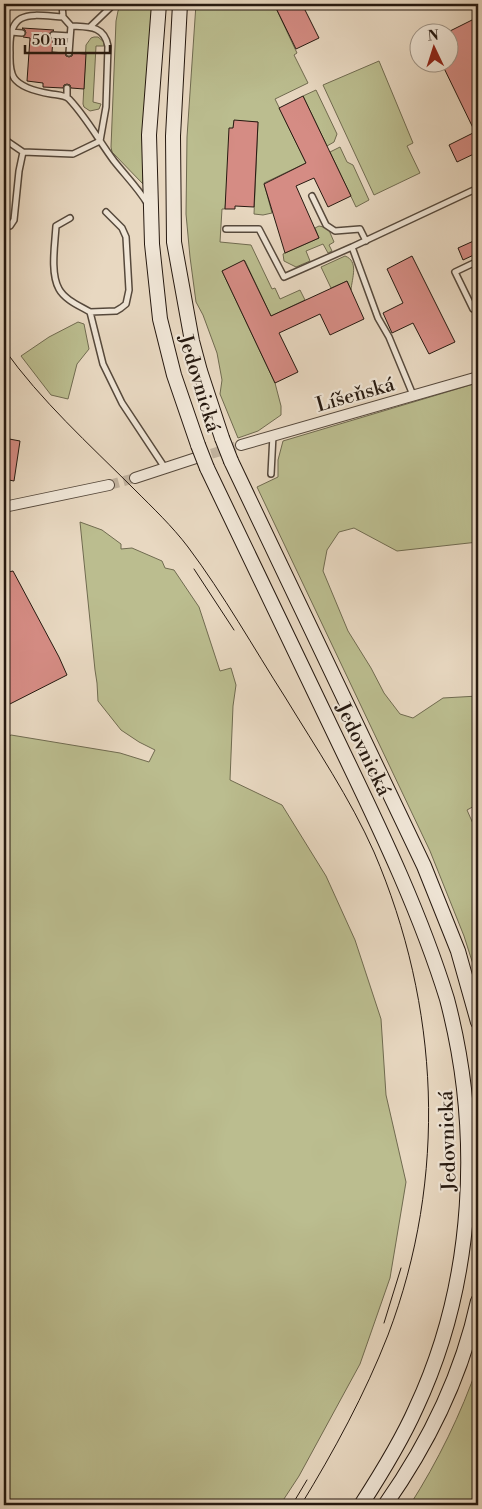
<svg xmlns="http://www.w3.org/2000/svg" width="482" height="1509" font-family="'Libre Bodoni',serif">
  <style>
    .green { fill: #bbbd8f; stroke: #706b50 }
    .building { fill: #d58c84; stroke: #261910 }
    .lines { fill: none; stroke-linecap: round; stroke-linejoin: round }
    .minor-tunnel { stroke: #c1b29e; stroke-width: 10; stroke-dasharray: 10 5; stroke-linecap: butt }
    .service-casing { stroke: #56493c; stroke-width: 8 }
    .minor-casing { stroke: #56493c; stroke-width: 12 }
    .secondary-casing { stroke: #261910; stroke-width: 16 }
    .service { stroke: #f0e6d7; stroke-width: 5 }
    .minor { stroke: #f0e6d7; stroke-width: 10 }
    .secondary { stroke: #f0e6d7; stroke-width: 14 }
    .tram { stroke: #261910; stroke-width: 1 }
    .secondary-bridge-casing { stroke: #261910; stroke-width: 16; stroke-linecap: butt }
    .secondary-bridge { stroke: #f0e6d7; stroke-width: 14 }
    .labels { text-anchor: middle; stroke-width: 4.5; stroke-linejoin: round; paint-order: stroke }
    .street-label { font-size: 20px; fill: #261910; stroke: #f0e6d7 }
  </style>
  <rect width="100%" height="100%" fill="#e8d8c1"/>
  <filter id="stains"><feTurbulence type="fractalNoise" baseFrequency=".004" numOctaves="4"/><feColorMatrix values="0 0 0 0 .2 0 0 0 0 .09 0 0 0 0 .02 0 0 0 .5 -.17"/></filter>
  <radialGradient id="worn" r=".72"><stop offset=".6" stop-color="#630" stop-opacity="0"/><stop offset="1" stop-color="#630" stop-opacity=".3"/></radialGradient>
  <path class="green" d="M122,4H152L146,94L143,184L112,152L111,147L116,21L118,11Z
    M196,4H274L297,53L294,55L308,83L275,99L306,163L264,183L272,213L263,215L254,214L258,122L234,121L225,209H222L220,242L251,245L272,289L275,288L280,299L300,290L305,300L271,316L245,261L222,271L275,383L281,406V415L258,431L238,438L220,394L222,380L217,353L203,315L196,302L190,257L186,214L187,137Z
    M94,37H98L104,42V46H96L93,102L101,104L99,109L90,111L84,107L83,104L86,45L91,38Z
    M379,61L413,143L407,146L420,173L374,195L323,85Z
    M316,90L337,134L334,142L327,146L303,96Z
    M340,147L347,162L353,165L369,200L356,207L330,152Z
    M319,226L328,228L334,242L329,245L332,251L328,253L323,244L306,251L310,261L296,267L284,261L283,254L319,238L315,228Z
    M345,256C359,261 352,278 351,290L347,281L331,288L321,267Z
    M78,322L84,324L89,349L77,364L68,399L51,395L21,356L49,337Z
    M477,383L478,542L397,551L354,528L339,532L327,550L323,571L348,631L371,668L384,693L400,714L413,718L443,698L478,696V804L467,810L478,835V980L464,936L430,851L257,487L278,477V460L283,441Z
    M80,522L102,530L121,544V549L132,548L162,561L165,568L174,570L199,607L220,671L231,668L236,685L233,706L230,780L282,805L326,876L355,940L381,1019L386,1095L406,1182L390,1278L360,1364L299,1476L280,1505H4V739L11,735L120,753L149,762L155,750L139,742L121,730L98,701L97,683L95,670Z
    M478,1365V1505H410C438,1461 461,1414 478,1365Z"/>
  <path class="building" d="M274,4H302L319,38L296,49Z
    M478,17V152L457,162L449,145L475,132L441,62H450V31Z
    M22,28L54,30L49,34V37L53,39L52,52L65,53L66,56L69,57L72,56L73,53L86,54L84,89L71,88L70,85L67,84L64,85L63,88L43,87V83L27,81L30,38L23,37L26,33L25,30Z
    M303,96L351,196L328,207L314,178L296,186L319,238L285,253L264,184L306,163L279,108Z
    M234,120L258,122L254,207L235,206V209H225L229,128H233Z
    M478,239V253L463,260L458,248Z
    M412,256L455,342L429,354L413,323L392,333L383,313L403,303L387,269Z
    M244,260L271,316L347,281L364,319L330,335L320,314L279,333L298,372L275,383L222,271Z
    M4,438L20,441L14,481L4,479Z
    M13,571L59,657L67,675L4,707V573Z"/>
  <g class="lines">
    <path class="minor-tunnel" d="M197,458L241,445
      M109,485L135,478"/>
    <defs>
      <path id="service" d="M62,4L63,17L71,26C88,27 104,25 108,46L106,107L100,141
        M63,17C31,15 8,8 10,52C10,60 9,70 14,78C21,88 39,92 51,94C57,95 65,95 69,99C87,118 99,141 114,161C125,175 138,188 147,203
        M90,27L114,4
        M11,32L22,33
        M53,35L70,36
        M69,53L71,26
        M67,97V88
        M4,139L23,152L73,154L100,141
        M312,196L326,225L335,231L360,229L366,241
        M70,218L56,226C55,244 50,273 59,289C65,300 80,306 90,312L103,364L122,403L165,468
        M4,226H10L14,220L19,171L23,152
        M226,229H259L284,277L352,247L478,188
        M352,247L378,318L389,337L413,395
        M478,261L455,272L473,309L478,311
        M90,312L116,311L121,308L126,304L129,290L126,237L122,228L106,212
        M271,474L273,435
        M471,1196L478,1209"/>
      <path id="minor" d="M241,445L478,377
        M135,478L196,458
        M4,507L109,485"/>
      <path id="secondary" d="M159,4L149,135L152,244L160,319L174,375L198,445
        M180,4L173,136L174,242L192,341L200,371L222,438
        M231,461L424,866L458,951L478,1022
        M207,468C253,564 299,660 345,756C383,835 421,915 447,999C482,1132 475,1282 416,1408C401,1442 381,1474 361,1505
        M385,1505C428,1444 462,1375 478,1301"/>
    </defs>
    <use href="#service" class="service-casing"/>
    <use href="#minor" class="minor-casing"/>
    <use href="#secondary" class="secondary-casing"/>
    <use href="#service" class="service"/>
    <use href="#minor" class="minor"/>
    <use href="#secondary" class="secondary"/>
    <path class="tram" d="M4,349C41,401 89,444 134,489C153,508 172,526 188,547C224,595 253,647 285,697C316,748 350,798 374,852C440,1006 448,1177 388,1335C365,1394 334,1451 301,1505
      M194,569L234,630
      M384,1323L401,1268
      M292,1505L307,1480"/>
    <defs>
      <path id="secondary-bridge" d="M222,438L231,461
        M198,445L207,468"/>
    </defs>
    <use href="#secondary-bridge" class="secondary-bridge-casing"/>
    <use href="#secondary-bridge" class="secondary-bridge"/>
  </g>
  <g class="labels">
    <g class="street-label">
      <text transform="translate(200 383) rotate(73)" y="7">Jedovnická</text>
      <text transform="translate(355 394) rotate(-16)" y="7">Líšeňská</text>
      <text transform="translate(364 749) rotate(64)" y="7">Jedovnická</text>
      <text transform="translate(447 1141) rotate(-92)" y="7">Jedovnická</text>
    </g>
  </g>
  <rect width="482" height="1509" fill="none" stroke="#e8d8c1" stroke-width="20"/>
  <rect x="5" y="5" width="472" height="1499" fill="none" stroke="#261910" stroke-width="2.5"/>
  <rect x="10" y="10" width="462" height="1489" fill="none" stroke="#261910"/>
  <g transform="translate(434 48) rotate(356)"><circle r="24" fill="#f0e6d7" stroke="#9f9487"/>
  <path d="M0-4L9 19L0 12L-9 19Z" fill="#8f2418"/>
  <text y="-8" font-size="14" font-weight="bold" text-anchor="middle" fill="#261910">N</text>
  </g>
  <path d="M25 45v8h85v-8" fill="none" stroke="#261910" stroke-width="2.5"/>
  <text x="32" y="45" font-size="15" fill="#261910" stroke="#f0e6d7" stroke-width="4" paint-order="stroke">50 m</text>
  <rect width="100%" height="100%" filter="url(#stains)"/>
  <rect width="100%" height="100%" fill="url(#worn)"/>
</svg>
